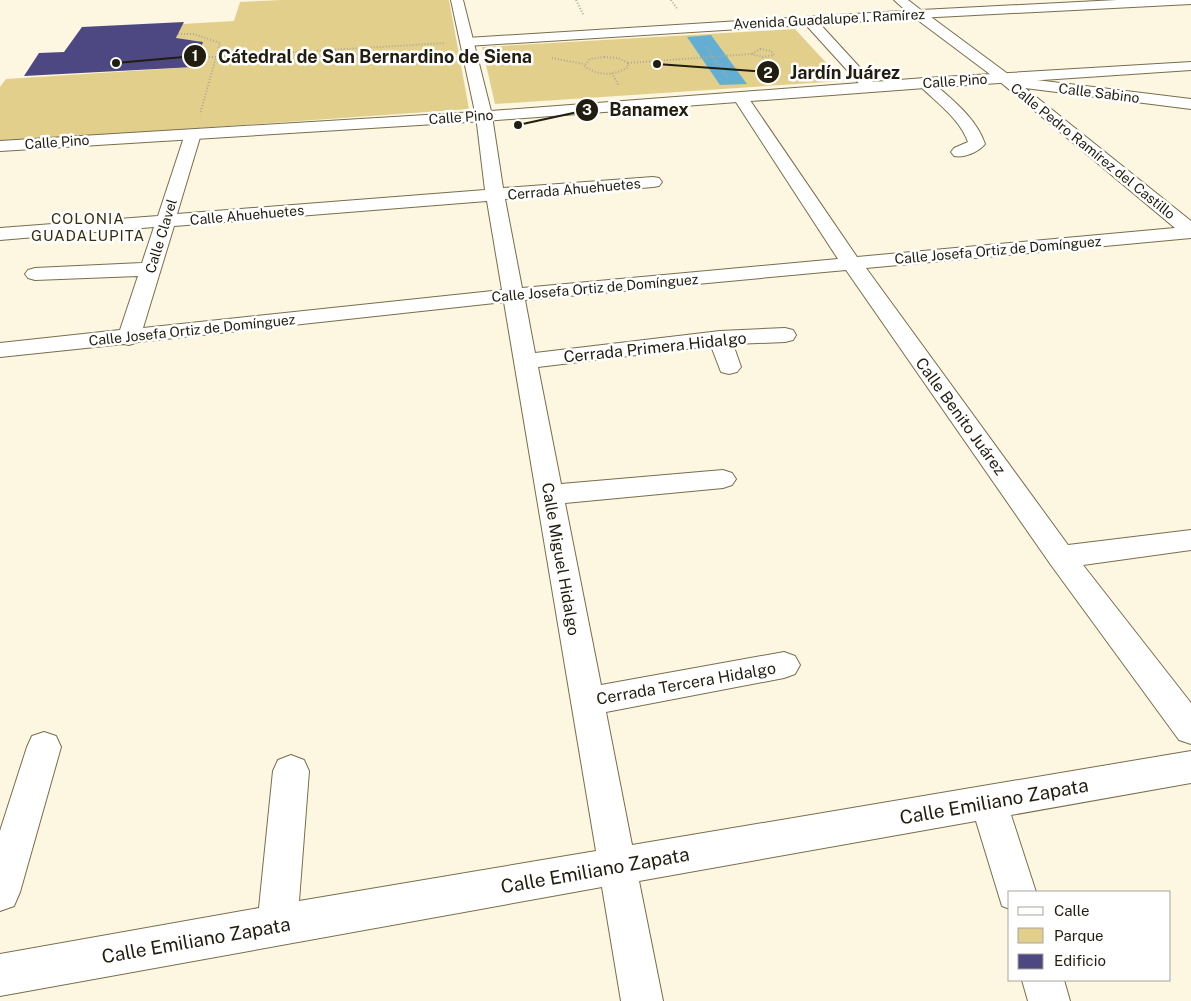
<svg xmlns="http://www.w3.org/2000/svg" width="1191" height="1001" font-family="'Public Sans',sans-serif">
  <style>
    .green { fill: #e3cf8c }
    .water { fill: #63afd4 }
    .building { fill: #4d4881 }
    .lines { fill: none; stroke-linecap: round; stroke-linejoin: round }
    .street-casing { stroke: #786e4d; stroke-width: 2 }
    .secondary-casing { stroke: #786e4d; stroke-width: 2 }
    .path { stroke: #ada794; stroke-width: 2; stroke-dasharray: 1 2; stroke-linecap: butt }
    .street { fill: #fff; fill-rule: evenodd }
    .secondary { fill: #fff; fill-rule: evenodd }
    .labels { text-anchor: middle; stroke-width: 5; stroke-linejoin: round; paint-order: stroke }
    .far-street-label { font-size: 14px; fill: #211d0f; stroke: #fff }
    .far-neighbourhood-label { font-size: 15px; letter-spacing: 1px; fill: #372e0d; stroke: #fff }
    .street-label { font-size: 16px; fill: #211d0f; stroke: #fff }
    .near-street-label { font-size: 19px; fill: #211d0f; stroke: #fff }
    .leader { fill: none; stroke: #211d0f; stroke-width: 2 }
    .callout-dot { fill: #211d0f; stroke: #fff; stroke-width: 2 }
    .mark-label { font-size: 15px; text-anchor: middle; font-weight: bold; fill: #fff }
    .callout-label { font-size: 18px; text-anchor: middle; font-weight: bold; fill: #211d0f; stroke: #fff; stroke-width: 5; stroke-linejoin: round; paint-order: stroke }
  </style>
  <rect width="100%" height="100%" fill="#fdf6e0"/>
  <path class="green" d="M282,0H449L469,109L0,142V87L6,79L194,67L201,49L198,41L176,39L183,24L234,21L240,2Z
    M795,29L843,81L495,104L482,47Z"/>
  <path class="water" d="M711,35L747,84L720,85L687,37Z"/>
  <path class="building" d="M184,22L176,38L203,42L194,67L24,76L39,53L64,52L82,27Z"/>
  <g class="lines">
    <defs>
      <path id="street" d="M918,10L923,11L1012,77L1191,99V109L1025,88L1191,221V238L866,268L1068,545L1191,530V550L1083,565L1191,703V744L1179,740L1051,565L846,270L525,300L535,353L720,331L785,328L793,330L796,335L793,340L785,342L733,344L741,367L737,372L729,374L721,372L711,346L538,367L561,484L723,470L732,473L736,479L732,485L723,488L565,503L601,685L784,652L795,656L800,665L795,674L784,678L606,712L632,845L1191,751V783L1011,815L1036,892H1010V909L1002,906L976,821L639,881L663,1001H621L602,887L0,996V954L259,908L273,771L278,760L291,755L304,760L309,771L299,901L596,851L504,302L138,342L129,345L124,344L0,357V343L120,330L138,276L35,280L28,278L25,274L28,270L35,268L142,263L154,227L0,240V228L158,216L185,134L187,130H199L201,134L177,214L485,190L476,116L478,113H490L492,116L503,188L653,177L659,178L662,182L659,186L653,187L505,199L522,288L838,259L732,96L735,93H745L857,257L1175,228L999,81L915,18L820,24L875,84L878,87L875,90H865L806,25L467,46L460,42L467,38ZM487,201L502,290L143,328L174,226Z
        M925,78L930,80C951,99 976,117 985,144C979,152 964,158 954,156L951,152L954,148L968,142C960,119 937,103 920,86L917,83L920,80Z
        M44,732L56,736L61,747L20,892L14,906L0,911V831L27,747L32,736Z
        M1022,980H1064L1070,1001H1028Z"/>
      <path id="secondary" d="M451,0H463L491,111L925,78L1191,62V70L925,88L484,121L0,151V141L475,112Z
        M894,0H908L921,10L1117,0H1191V4L918,18L913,17Z"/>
    </defs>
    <use href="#street" class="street-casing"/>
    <use href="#secondary" class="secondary-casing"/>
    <path class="path" d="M576,0L584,16
      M671,0L678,10
      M178,34H194L220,43L200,114
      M706,47L728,78
      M760,49L771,51L774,55L763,57L752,54Z
      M604,57L618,58L628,63V67C614,76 598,76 584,66L590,59Z
      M197,58L445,43
      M552,58L584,64
      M628,63L752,54
      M612,73L619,86"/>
    <use href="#street" class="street"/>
    <use href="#secondary" class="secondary"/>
  </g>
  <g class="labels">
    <g class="far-street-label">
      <text transform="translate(829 19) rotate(-3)" y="5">Avenida Guadalupe I. Ramírez</text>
      <text transform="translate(955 81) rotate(-4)" y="5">Calle Pino</text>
      <text transform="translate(1099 93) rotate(7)" y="5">Calle Sabino</text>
      <text transform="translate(461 117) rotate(-4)" y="5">Calle Pino</text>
      <text transform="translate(57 142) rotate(-4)" y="5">Calle Pino</text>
      <text transform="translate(1093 151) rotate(39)" y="5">Calle Pedro Ramírez del Castillo</text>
      <text transform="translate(574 189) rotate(-5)" y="5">Cerrada Ahuehuetes</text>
      <text transform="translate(247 215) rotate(-5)" y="5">Calle Ahuehuetes</text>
      <text transform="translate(161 236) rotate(-73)" y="5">Calle Clavel</text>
      <text transform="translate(998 250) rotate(-5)" y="5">Calle Josefa Ortiz de Domínguez</text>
      <text transform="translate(595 288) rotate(-5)" y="5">Calle Josefa Ortiz de Domínguez</text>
      <text transform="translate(192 330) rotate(-6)" y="5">Calle Josefa Ortiz de Domínguez</text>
    </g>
    <g class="far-neighbourhood-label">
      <text x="88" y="224">COLONIA<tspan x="88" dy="17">GUADALUPITA</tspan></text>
    </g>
    <g class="street-label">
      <text transform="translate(655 347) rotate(-6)" y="6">Cerrada Primera Hidalgo</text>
      <text transform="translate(961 416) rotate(54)" y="6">Calle Benito Juárez</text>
      <text transform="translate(561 559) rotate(80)" y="6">Calle Miguel Hidalgo</text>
      <text transform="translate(686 683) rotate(-10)" y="6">Cerrada Tercera Hidalgo</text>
    </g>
    <g class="near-street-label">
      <text transform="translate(994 801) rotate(-10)" y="7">Calle Emiliano Zapata</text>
      <text transform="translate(595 870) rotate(-10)" y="7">Calle Emiliano Zapata</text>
      <text transform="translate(196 940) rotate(-10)" y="7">Calle Emiliano Zapata</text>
    </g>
  </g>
  <path class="leader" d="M116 63L195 56M657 64L768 72M518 125L587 110"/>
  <g class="callout-dot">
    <circle cx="116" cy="63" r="5"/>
    <circle cx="657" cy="64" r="5"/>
    <circle cx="518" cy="125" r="5"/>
    <circle cx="195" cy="56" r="12"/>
    <circle cx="768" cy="72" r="12"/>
    <circle cx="587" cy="110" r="12"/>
  </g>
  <g class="mark-label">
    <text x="195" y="61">1</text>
    <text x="768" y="78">2</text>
    <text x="587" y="115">3</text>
  </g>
  <g class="callout-label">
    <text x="375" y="63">Cátedral de San Bernardino de Siena</text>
    <text x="845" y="79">Jardín Juárez</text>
    <text x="649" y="116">Banamex</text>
  </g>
  <rect x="1008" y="891" width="162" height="90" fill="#ffffff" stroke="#a6a59f"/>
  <rect x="1018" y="907" width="25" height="8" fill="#ffffff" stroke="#a6a59f"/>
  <text x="1054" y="916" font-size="15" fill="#211d0f">Calle</text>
  <rect x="1018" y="928" width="25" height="15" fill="#e3cf8c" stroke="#a6a59f"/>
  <text x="1054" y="941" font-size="15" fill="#211d0f">Parque</text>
  <rect x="1018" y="954" width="25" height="15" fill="#4d4881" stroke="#a6a59f"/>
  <text x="1054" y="966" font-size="15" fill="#211d0f">Edificio</text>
</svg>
